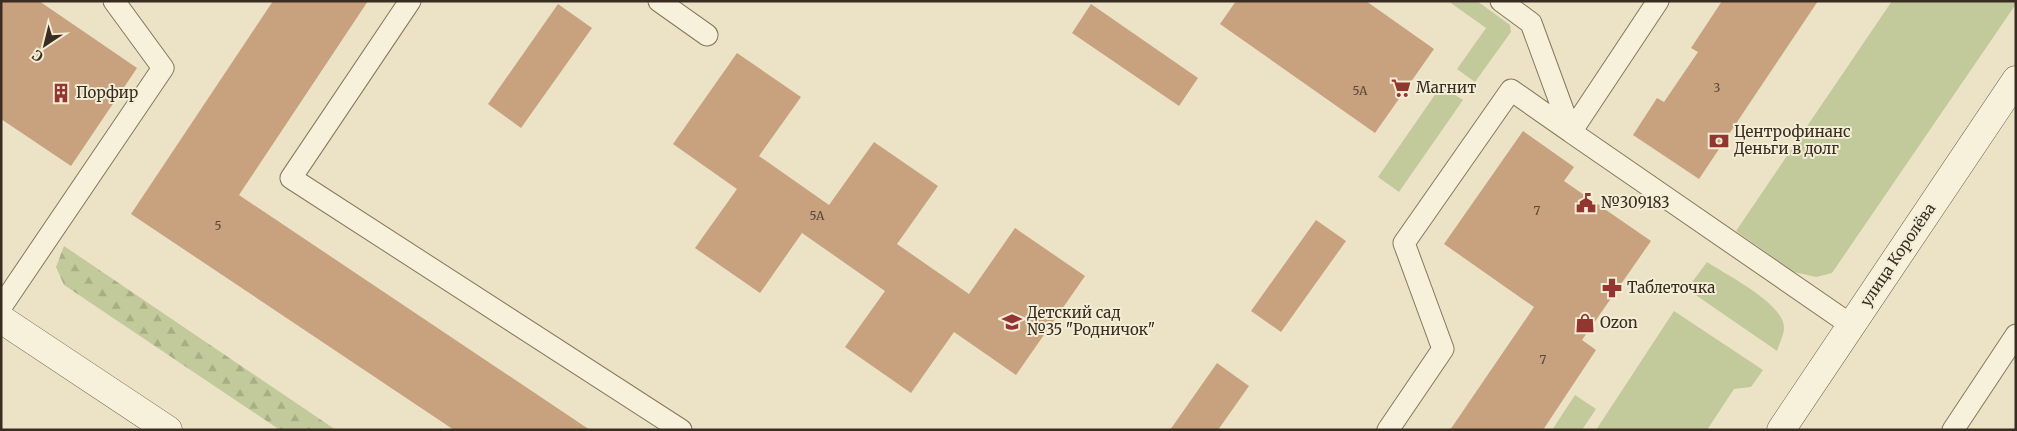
<svg xmlns="http://www.w3.org/2000/svg" width="2017" height="431" font-family="Merriweather,serif">
  <style>
    .grass { fill: #c2ca9b }
    .forest { fill: url(#forest-firs) }
    .building { fill: #c8a17f }
    .lines { fill: none; stroke-linecap: round; stroke-linejoin: round }
    .lane-casing { stroke: #87765d; stroke-width: 23 }
    .secondary-casing { stroke: #695740; stroke-width: 29 }
    .lane { stroke: #f7f0da; stroke-width: 21 }
    .secondary { stroke: #f7f0da; stroke-width: 28 }
    .labels { text-anchor: middle; stroke-width: 4; stroke-linejoin: round; paint-order: stroke }
    .number-label { font-size: 12px; fill: #5c4a38 }
    .poi-label { font-size: 15px; fill: #382d20; stroke: #f4edd6; text-anchor: start }
    .street-label { font-size: 15px; fill: #382d20; stroke: #f4edd6 }
  </style>
  <defs>
    <pattern id="forest-firs" width="22" height="20" patternUnits="userSpaceOnUse" patternTransform="scale(1.25)"><rect width="22" height="20" fill="#c2ca9b"/><path d="M5 1l3.5 6h-7zM16 11l3.5 6h-7z" fill="#a7ae85"/></pattern>
  </defs>
  <rect width="100%" height="100%" fill="#ece3c7"/>
  <path class="grass" d="M1448,1H1477L1510,25L1511,32L1475,82L1457,69L1486,28Z
    M1892,1H2016V4L1832,273L1816,277L1794,272L1736,231Z
    M1441,86L1463,100L1399,192L1378,177Z
    M1707,262C1725,274 1785,304 1784,328C1784,335 1779,344 1777,351L1687,289Z
    M1674,311L1763,370L1751,387L1734,389L1707,430H1596Z
    M1575,395L1596,409L1582,430H1552Z"/>
  <path class="forest" d="M64,246L336,430H280L64,285L56,267Z"/>
  <path class="building" d="M1,1H39L137,68L71,166L1,119Z
    M273,1H368L239,195L590,430H454L131,214Z
    M1236,1H1366L1434,49L1375,133L1220,24Z
    M1722,1H1818L1699,179L1633,135L1657,98L1664,102L1698,52L1691,48Z
    M558,4L592,28L521,128L488,104Z
    M1091,4L1198,78L1179,106L1072,33Z
    M737,53L801,97L759,156L829,205L874,142L938,186L897,244L969,294L1015,228L1085,276L1016,375L954,332L911,393L845,347L885,291L802,233L760,293L695,248L737,189L673,144Z
    M1523,131L1574,167L1564,181L1651,241L1582,340L1596,350L1543,430H1450L1534,307L1444,244Z
    M1316,220L1346,241L1281,332L1251,311Z
    M1217,363L1249,386L1218,430H1170Z"/>
  <g class="lines">
    <defs>
      <path id="lane" d="M410,1L291,178L681,430
        M659,1L707,35
        M1501,1L1531,23L1571,132L1851,325
        M1,307L163,68L114,1
        M1388,430L1443,349L1404,243L1511,90L1571,132L1658,1
        M1953,430L2016,335"/>
      <path id="secondary" d="M1,319L168,430
        M1781,430L2016,80"/>
    </defs>
    <use href="#lane" class="lane-casing"/>
    <use href="#secondary" class="secondary-casing"/>
    <use href="#lane" class="lane"/>
    <use href="#secondary" class="secondary"/>
  </g>
  <defs>
    <symbol id="supermarket-bare" viewBox="-9 -9 18 18"><path d="M-6-5.5h2.5l.6 2H6L4.5 2H-2.5L-4.4-4H-6ZM-1.5 3.2a1.3 1.3 0 1 0 .1 0ZM3 3.2a1.3 1.3 0 1 0 .1 0Z" fill="#933531" stroke="#f4edd6" stroke-width="2.5" paint-order="stroke"/></symbol>
    <symbol id="building-bare" viewBox="-9 -9 18 18"><path d="M-4-6H4V6H1V3H-1V6H-4ZM-2.5-4.3h1.7v1.8h-1.7ZM.8-4.3h1.7v1.8H.8ZM-2.5-1h1.7V.8h-1.7ZM.8-1h1.7V.8H.8Z" fill="#933531" stroke="#f4edd6" stroke-width="2.5" paint-order="stroke"/></symbol>
    <symbol id="bank-bare" viewBox="-9 -9 18 18"><path d="M-6-4H6V4H-6ZM0-2.3a2.3 2.3 0 1 0 0 4.6a2.3 2.3 0 1 0 0-4.6Z" fill="#933531" stroke="#f4edd6" stroke-width="2.5" paint-order="stroke"/></symbol>
    <symbol id="civic-bare" viewBox="-9 -9 18 18"><path d="M-.6-6.5H3V-4.5H.6V-3L4-1V1h2V6H-6V1h2V-1L-.6-3ZM-1.2 2.5V6h2.4V2.5Z" fill="#933531" stroke="#f4edd6" stroke-width="2.5" paint-order="stroke"/></symbol>
    <symbol id="pharmacy-bare" viewBox="-9 -9 18 18"><path d="M-2-6h4v4h4v4h-4v4h-4v-4h-4v-4h4Z" fill="#933531" stroke="#f4edd6" stroke-width="2.5" paint-order="stroke"/></symbol>
    <symbol id="school-bare" viewBox="-9 -9 18 18"><path d="M0-5L7-2L0 1L-7-2ZM-4 1L0 2.5L4 1V4Q0 6-4 4Z" fill="#933531" stroke="#f4edd6" stroke-width="2.5" paint-order="stroke"/></symbol>
    <symbol id="shop-bare" viewBox="-9 -9 18 18"><path d="M-5-2.5h2.3a2.7 3.5 0 0 1 5.4 0H5L5.5 6h-11ZM-1.5-2.5h3a1.5 2.3 0 0 0-3 0Z" fill="#933531" stroke="#f4edd6" stroke-width="2.5" paint-order="stroke"/></symbol>
  </defs>
  <g fill-rule="evenodd">
    <use href="#supermarket-bare" x="1387" y="74" width="28" height="28"/>
    <use href="#building-bare" x="47" y="79" width="28" height="28"/>
    <use href="#bank-bare" x="1705" y="127" width="28" height="28"/>
    <use href="#civic-bare" x="1572" y="189" width="28" height="28"/>
    <use href="#pharmacy-bare" x="1598" y="274" width="28" height="28"/>
    <use href="#school-bare" x="998" y="308" width="28" height="28"/>
    <use href="#shop-bare" x="1571" y="309" width="28" height="28"/>
  </g>
  <g class="labels">
    <g class="number-label">
      <text x="1717" y="92">3</text>
      <text x="1360" y="95">5А</text>
      <text x="1537" y="215">7</text>
      <text x="817" y="220">5А</text>
      <text x="218" y="230">5</text>
      <text x="1543" y="364">7</text>
    </g>
    <g class="poi-label">
      <text x="1416" y="93">Магнит</text>
      <text x="76" y="98">Порфир</text>
      <text x="1734" y="137">Центрофинанс<tspan x="1734" dy="17">Деньги в долг</tspan></text>
      <text x="1601" y="208">№309183</text>
      <text x="1627" y="293">Таблеточка</text>
      <text x="1027" y="318">Детский сад<tspan x="1027" dy="17">№35 "Родничок"</tspan></text>
      <text x="1600" y="328">Ozon</text>
    </g>
    <g class="street-label">
      <text transform="translate(1898 255) rotate(-56)" y="5">улица Королёва</text>
    </g>
  </g>
  <rect width="2017" height="431" fill="none" stroke="#382d20" stroke-width="5"/>
  <g transform="translate(45 45) rotate(215)" stroke="#f4edd6" stroke-width="4" paint-order="stroke">
  <path d="M0-4L9 19L0 12L-9 19Z" fill="#382d20"/>
  <text y="-8" font-size="14" font-weight="bold" text-anchor="middle" fill="#382d20">С</text>
  </g>
</svg>
